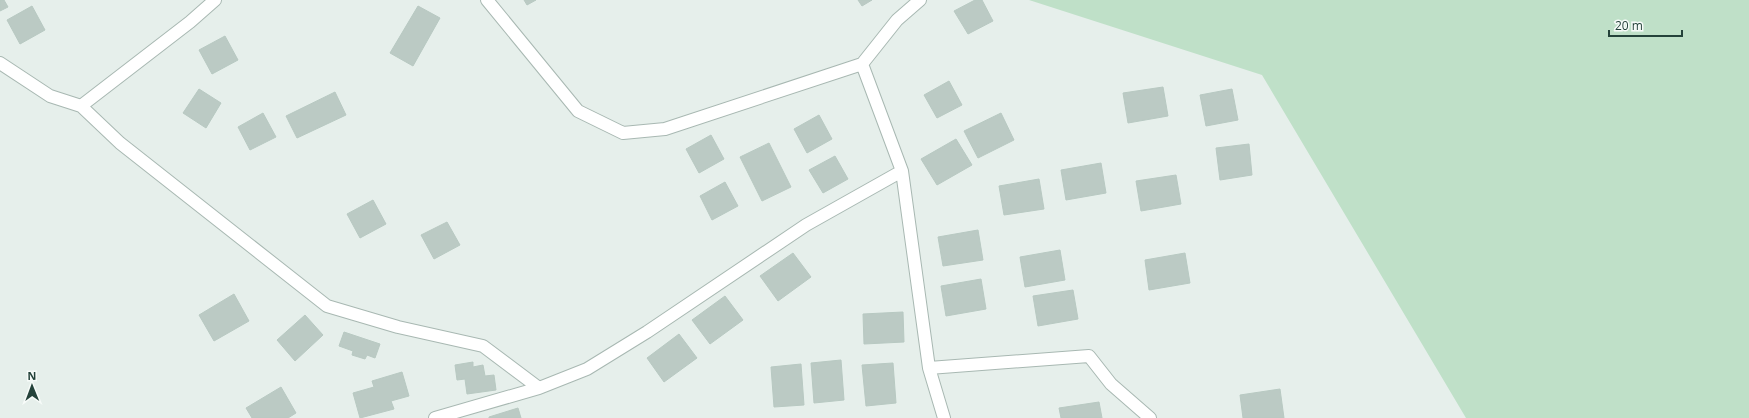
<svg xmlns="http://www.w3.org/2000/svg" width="1749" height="418" font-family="'Open Sans',sans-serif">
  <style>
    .green { fill: #bfe0c8 }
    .building { fill: #bbcac4; stroke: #b8c9c2 }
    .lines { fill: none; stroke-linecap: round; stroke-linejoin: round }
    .minor-casing { stroke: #a8b8b2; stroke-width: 14 }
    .minor { stroke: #fff; stroke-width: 12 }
  </style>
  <rect width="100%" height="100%" fill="#e6efeb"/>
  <path class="green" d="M1029,0H1749V418H1466L1262,75Z"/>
  <path class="building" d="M0,0H4L8,7L0,11Z
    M524,0H536L527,5Z
    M858,0H872L862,6Z
    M975,0H982L993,21L968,34L954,11Z
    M32,6L45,30L20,44L7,20Z
    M418,6L440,18L413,66L390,53Z
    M225,36L238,60L212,74L199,50Z
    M949,81L962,105L937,118L924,95Z
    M1163,87L1168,116L1128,123L1123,93Z
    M199,89L221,103L206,128L183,113Z
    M1232,89L1238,120L1206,126L1200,95Z
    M335,92L346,115L297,138L286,116Z
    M263,113L276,137L250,150L238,127Z
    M1001,113L1014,140L978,158L964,131Z
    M819,115L832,139L807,153L794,129Z
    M711,135L724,159L699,173L686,149Z
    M956,139L972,165L937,185L921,159Z
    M769,143L791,187L762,201L740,157Z
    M1249,144L1252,175L1220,180L1216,148Z
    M835,156L848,179L823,193L809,170Z
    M1101,163L1106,193L1066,200L1061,170Z
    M1176,175L1181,204L1141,211L1136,181Z
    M1039,179L1044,209L1004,215L999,186Z
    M725,182L738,206L712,220L700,196Z
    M373,200L386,224L360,238L347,214Z
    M447,222L460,245L434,259L421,235Z
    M978,230L983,260L943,266L938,237Z
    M1060,250L1065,280L1025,287L1020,257Z
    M793,253L811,277L778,301L760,276Z
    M1185,253L1190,283L1149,290L1145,260Z
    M981,279L986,309L946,316L941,286Z
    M1073,290L1078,319L1038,326L1033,296Z
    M234,294L249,321L214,341L199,315Z
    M725,296L743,320L710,344L692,320Z
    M903,312L904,342L864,344L863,314Z
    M305,315L323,335L295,361L277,340Z
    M344,332L380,344L375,358L367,355L365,359L352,355L353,351L339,346Z
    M679,334L697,358L664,382L647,358Z
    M841,360L844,400L814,403L811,363Z
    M473,362V367L483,365L485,376L494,375L496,390L467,394L465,379L457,380L455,365Z
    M893,363L896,403L866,406L862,365Z
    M801,364L804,405L774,407L771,367Z
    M402,372L409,396L391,401L394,409L360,418L353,393L374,387L372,381Z
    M281,387L296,413L288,418H252L246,408Z
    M1280,389L1284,418H1243L1240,395Z
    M1099,402L1102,418H1061L1059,408Z
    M518,408L521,418H489V417Z"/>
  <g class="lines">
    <defs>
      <path id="minor" d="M487,0L578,111L623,133L665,129L862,64L897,20L920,0
        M0,63L50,96L81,106L190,22L215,0
        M862,64L902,171L929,368L944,418
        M81,106L120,143L327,306L398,327L483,346L539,388
        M929,368L1089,356L1111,384L1150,418
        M435,418L539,388L587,369L647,332L806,225L902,171"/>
    </defs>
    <use href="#minor" class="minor-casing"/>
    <use href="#minor" class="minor"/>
  </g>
  <g transform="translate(32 386) rotate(359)" stroke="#f7fbf9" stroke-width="3" paint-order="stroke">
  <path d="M0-3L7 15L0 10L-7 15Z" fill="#24423a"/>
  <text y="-6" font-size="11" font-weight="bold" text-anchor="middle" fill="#24423a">N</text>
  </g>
  <path d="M1609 30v6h73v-6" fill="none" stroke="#24423a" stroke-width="2"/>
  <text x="1615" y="30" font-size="12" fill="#24423a" stroke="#f7fbf9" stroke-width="3" paint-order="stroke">20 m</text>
</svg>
